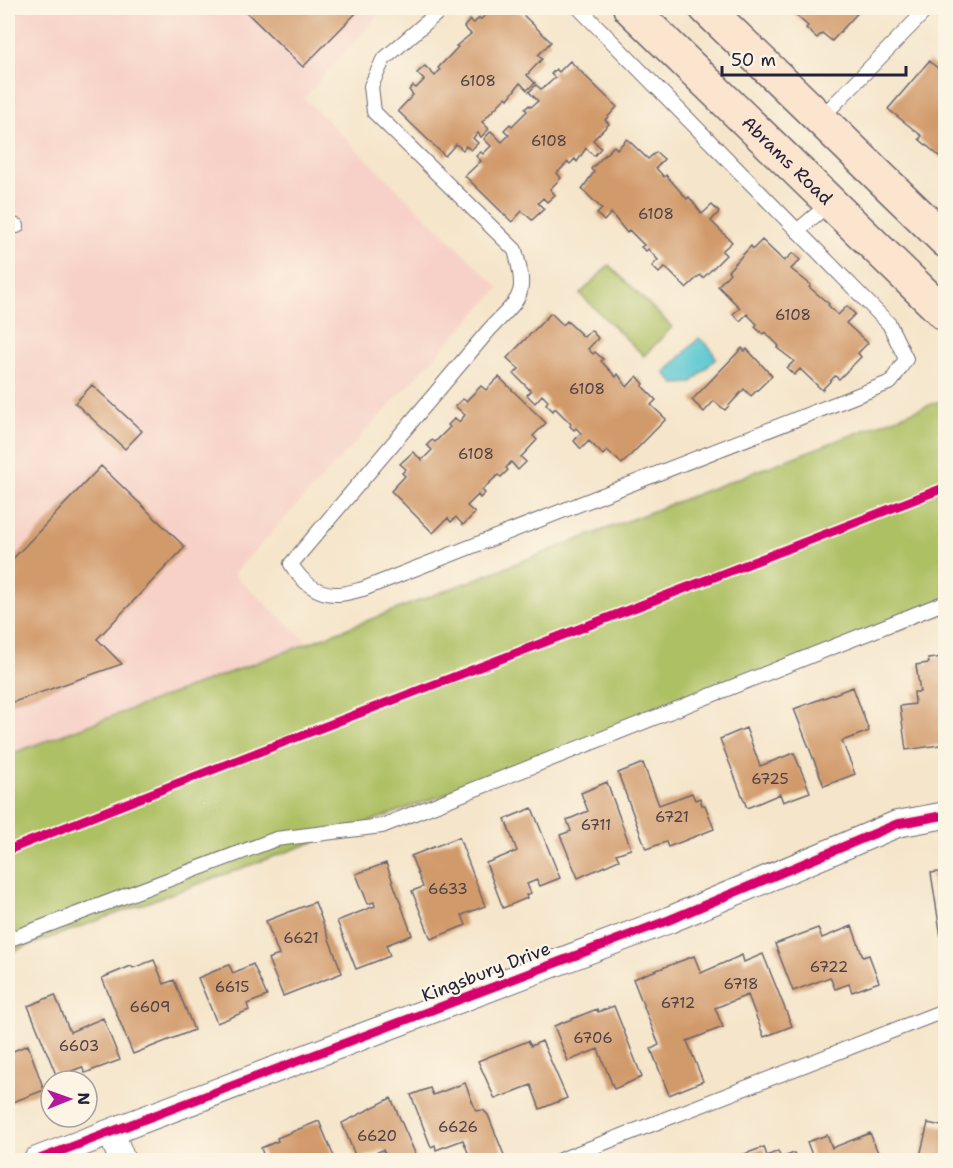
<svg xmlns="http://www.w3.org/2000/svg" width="953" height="1168" font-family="'Shantell Sans',sans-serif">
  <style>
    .built { fill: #f7d1c8 }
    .green { fill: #adc063; stroke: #68714f; stroke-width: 1.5 }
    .water { fill: #5bc8d1; stroke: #3e7586; stroke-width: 1.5 }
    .building { fill: #d19a6a }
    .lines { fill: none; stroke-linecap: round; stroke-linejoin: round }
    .service-casing { stroke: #6c666d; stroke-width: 16 }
    .minor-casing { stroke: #6c666d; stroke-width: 28 }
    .secondary-casing { stroke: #6c666d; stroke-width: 36 }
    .service { stroke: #fff; stroke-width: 14 }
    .minor { stroke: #fff; stroke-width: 26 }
    .secondary { stroke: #fce5cf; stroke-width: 33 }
    .cycleway-casing { stroke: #fcf5e5; stroke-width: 13 }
    .cycleway { stroke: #d6006c; stroke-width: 9 }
    .labels { text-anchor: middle; stroke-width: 4.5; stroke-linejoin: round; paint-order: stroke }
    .number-label { font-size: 15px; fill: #4e4047 }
    .street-label { font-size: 18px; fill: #22223b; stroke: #fcf5e5 }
  </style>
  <rect width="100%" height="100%" fill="#fcf5e5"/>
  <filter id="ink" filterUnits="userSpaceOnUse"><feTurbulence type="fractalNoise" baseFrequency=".0167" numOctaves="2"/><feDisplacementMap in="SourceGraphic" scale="12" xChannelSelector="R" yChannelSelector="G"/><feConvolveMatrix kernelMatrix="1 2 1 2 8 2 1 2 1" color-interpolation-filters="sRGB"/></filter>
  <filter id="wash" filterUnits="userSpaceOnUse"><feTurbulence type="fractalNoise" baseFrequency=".008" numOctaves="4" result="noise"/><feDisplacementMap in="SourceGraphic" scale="24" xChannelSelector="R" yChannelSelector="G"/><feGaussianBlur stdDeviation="1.35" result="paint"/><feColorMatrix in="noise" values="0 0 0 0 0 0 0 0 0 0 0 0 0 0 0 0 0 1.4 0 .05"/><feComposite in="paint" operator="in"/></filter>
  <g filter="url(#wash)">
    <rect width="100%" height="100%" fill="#f5e5ca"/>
    <path class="built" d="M8,8H385L304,98L499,288L233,574L309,643L8,755Z"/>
    <path class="green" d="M609,265L672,327L644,356L580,294Z
      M945,399V613L8,953V755L309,643Z"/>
    <path class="water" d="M699,338L711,349L716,358L691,383L675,384L665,373Z"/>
    <g id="blocks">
      <path class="building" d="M242,8H361L303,67Z
        M494,8H516L551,42L538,55L542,59L527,75L535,83L527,90L520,83L508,99L506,97L482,122L489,129L481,137L478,133L473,138L478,143L471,150L466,146L463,150L456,144L445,156L398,111L413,95L409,90L413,86L416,88L424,80L417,73L425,66L435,76L440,70L438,68L458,47L456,46L471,34L464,27L470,20L474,23L479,18L481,19Z
        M788,8H862L832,41L822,33L817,38L806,28L808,26Z
        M570,61L617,107L605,120L609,124L593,140L601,148L594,156L586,148L577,162L575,159L570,164L568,162L557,173L561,178L550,189L555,195L547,202L543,198L538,203L544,209L532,220L522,211L512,222L465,176L481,161L476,156L481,152L483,154L491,146L484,139L491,131L502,142L509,135L504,130L510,124L512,126L527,111L525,109L529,105L531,107L538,101L529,92L536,85L541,89L547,85L555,78L551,74L556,69L559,72Z
        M929,61L946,75V162L919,139L922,136L888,109Z
        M627,139L648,159L656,152L664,159L656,168L664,177L666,175L687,199L689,197L702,214L712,205L719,212L711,221L732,242L722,251L726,255L703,278L700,275L686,288L665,267L659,273L652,266L658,260L648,249L646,251L641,247L644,245L629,230L627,233L611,213L604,221L597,214L602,209L582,189L594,172L591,169L614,146L617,149Z
        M762,240L784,261L793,253L800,260L791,269L811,285L809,287L829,304L828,305L838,315L847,306L855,314L846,323L868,343L858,353L861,357L839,379L835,376L822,390L800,369L794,375L787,368L794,361L777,348L779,346L765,332L763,334L755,327L757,324L747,314L740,321L733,314L740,308L718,286L730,273L728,271L751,246L753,249Z
        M551,313L563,325L567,321L584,337L591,330L598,338L588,349L593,354L595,352L603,359L601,361L616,377L618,374L627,387L637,376L644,384L642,386L656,400L651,405L666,419L622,464L607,450L603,455L589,441L581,449L574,441L581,433L576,428L574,430L570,426L571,424L555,408L553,411L546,404L548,401L542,395L535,403L527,395L531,391L514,374L519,369L507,358Z
        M742,348L745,351L747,349L772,376L751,396L744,389L725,410L714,401L704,412L692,400Z
        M499,377L546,423L533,436L537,440L521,457L526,462L518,470L511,462L506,468L508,470L501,477L498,475L482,490L485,493L480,498L478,495L467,506L475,513L463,525L456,517L451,522L448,518L433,533L391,491L405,476L402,473L406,469L400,464L413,452L422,460L432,450L427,445L432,440L435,442L450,427L448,425L455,418L459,422L465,415L455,406L463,399L466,401L481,386L486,390Z
        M92,385L142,431L125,449L75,403Z
        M101,466L185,547L97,639L122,664L8,704V564Z
        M944,657L946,744L906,750L900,706L915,704L914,692H920L916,665L929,663L928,659Z
        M853,687L869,731L842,741L855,774L824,786L794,709Z
        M746,728L760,766L794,753L810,792L783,802L780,794L747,808L720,739Z
        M643,763L659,805L692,793L695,800L700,798L702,805H705L714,829L668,847L666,842L646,849L618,773Z
        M607,782L631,849L616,854L619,860L578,878L560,835L571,831L567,820L588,811L581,793Z
        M532,808L560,878L540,886L537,880L527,884L531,893L526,895L527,898L503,908L486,863L517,851L505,819Z
        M459,837L485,906L462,915L466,925L431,939L412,891L423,887L411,856Z
        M386,863L412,935L386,945L390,956L356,969L337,921L375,906L374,902L368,904L356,874Z
        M946,871V950H943L931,873Z
        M315,902L342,973L283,996L268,959L279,955L266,921Z
        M852,926L863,957L869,955L879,982L852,992L849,984L835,989L830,977L793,991L775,944L818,928L822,938Z
        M763,954L792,1026L764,1037L748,995L715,1008L723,1027L687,1041L703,1081L669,1095L651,1049L659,1045L633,979L694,956L701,973L742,955L744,962Z
        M154,960L164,984L174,980L194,1030L133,1054L102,978L131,966L133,968Z
        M253,964L267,996L247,1004L249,1010L217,1023L198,978L229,965L233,973Z
        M55,995L70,1032L103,1018L120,1060L85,1073L82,1067L57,1077L28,1006Z
        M614,1006L642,1077L614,1089L598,1049L568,1061L554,1026L597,1009L598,1012Z
        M528,1041L531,1046L542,1041L567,1098L540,1109L531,1085L495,1099L478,1061Z
        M28,1045L44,1090L8,1104V1064L11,1062L8,1053Z
        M465,1083L476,1111L483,1110L488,1115L506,1160H471L463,1140L436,1150L435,1145L431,1147L411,1095L430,1088L433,1095Z
        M391,1098L418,1160H388L383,1150L357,1160L342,1123Z
        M319,1121L334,1157L325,1160H265L261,1148L278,1141L277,1138Z
        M928,1123L946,1127V1160H919Z
        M870,1133L881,1160H814L807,1142L827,1135L832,1148Z
        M764,1147L767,1156L778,1151L781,1158L794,1153L797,1160H728Z"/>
    </g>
  </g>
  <g filter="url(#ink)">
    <use href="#blocks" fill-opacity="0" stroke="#6c666d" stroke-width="1.5"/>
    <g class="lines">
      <defs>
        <path id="service" d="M443,8L383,60L371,86L374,112L515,250C528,297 521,296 489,330L291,564C301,581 317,595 338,594C346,594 355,591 363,589L891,382L906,359L889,324L579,8
          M820,119L928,8
          M8,224L17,226
          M797,231L830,203
          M8,940L276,839L382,826L946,602
          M560,1160L946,1010"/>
        <path id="minor" d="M111,1132L122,1160
          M37,1160L669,920L897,824L946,815"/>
        <g id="secondary">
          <path id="s1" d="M630,8L946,315"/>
          <path d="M706,8L946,241"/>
        </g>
      </defs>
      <use href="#service" class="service-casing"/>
      <use href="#minor" class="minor-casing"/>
      <use href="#secondary" class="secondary-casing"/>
      <use href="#service" class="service"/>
      <use href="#minor" class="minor"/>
      <use href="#secondary" class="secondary"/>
      <defs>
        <path id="cycleway" d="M8,850C319,726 634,610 946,487
          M37,1160L669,920L897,824L946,815"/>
      </defs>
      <use href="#cycleway" class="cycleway-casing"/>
      <use href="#cycleway" class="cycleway"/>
    </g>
  </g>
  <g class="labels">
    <g class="number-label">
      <text x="478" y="86">6108</text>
      <text x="549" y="146">6108</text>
      <text x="656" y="219">6108</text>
      <text x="793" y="320">6108</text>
      <text x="587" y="394">6108</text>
      <text x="476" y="459">6108</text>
      <text x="770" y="784">6725</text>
      <text x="672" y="822">6721</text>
      <text x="596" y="830">6711</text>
      <text x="448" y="894">6633</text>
      <text x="301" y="943">6621</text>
      <text x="829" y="972">6722</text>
      <text x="741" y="989">6718</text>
      <text x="232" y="992">6615</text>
      <text x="678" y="1008">6712</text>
      <text x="150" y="1012">6609</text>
      <text x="593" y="1043">6706</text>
      <text x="79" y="1051">6603</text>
      <text x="458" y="1132">6626</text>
      <text x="377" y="1141">6620</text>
    </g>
    <g class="street-label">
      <text dy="6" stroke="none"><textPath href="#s1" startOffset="219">Abrams Road</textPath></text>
      <text transform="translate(486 972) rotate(-21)" y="6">Kingsbury Drive</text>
    </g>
  </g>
  <rect width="953" height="1168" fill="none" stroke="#fcf5e5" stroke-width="30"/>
  <g transform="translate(69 1099) rotate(89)"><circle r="28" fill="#fcf5e5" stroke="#a5a1a1" stroke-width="1.5"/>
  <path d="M0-4.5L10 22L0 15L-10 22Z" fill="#b5179e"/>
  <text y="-9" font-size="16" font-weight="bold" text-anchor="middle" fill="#22223b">N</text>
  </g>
  <path d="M722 66v9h184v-9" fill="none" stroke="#22223b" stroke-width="3"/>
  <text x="731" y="66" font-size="18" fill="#22223b" stroke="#fcf5e5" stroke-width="4.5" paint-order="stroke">50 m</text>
</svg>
